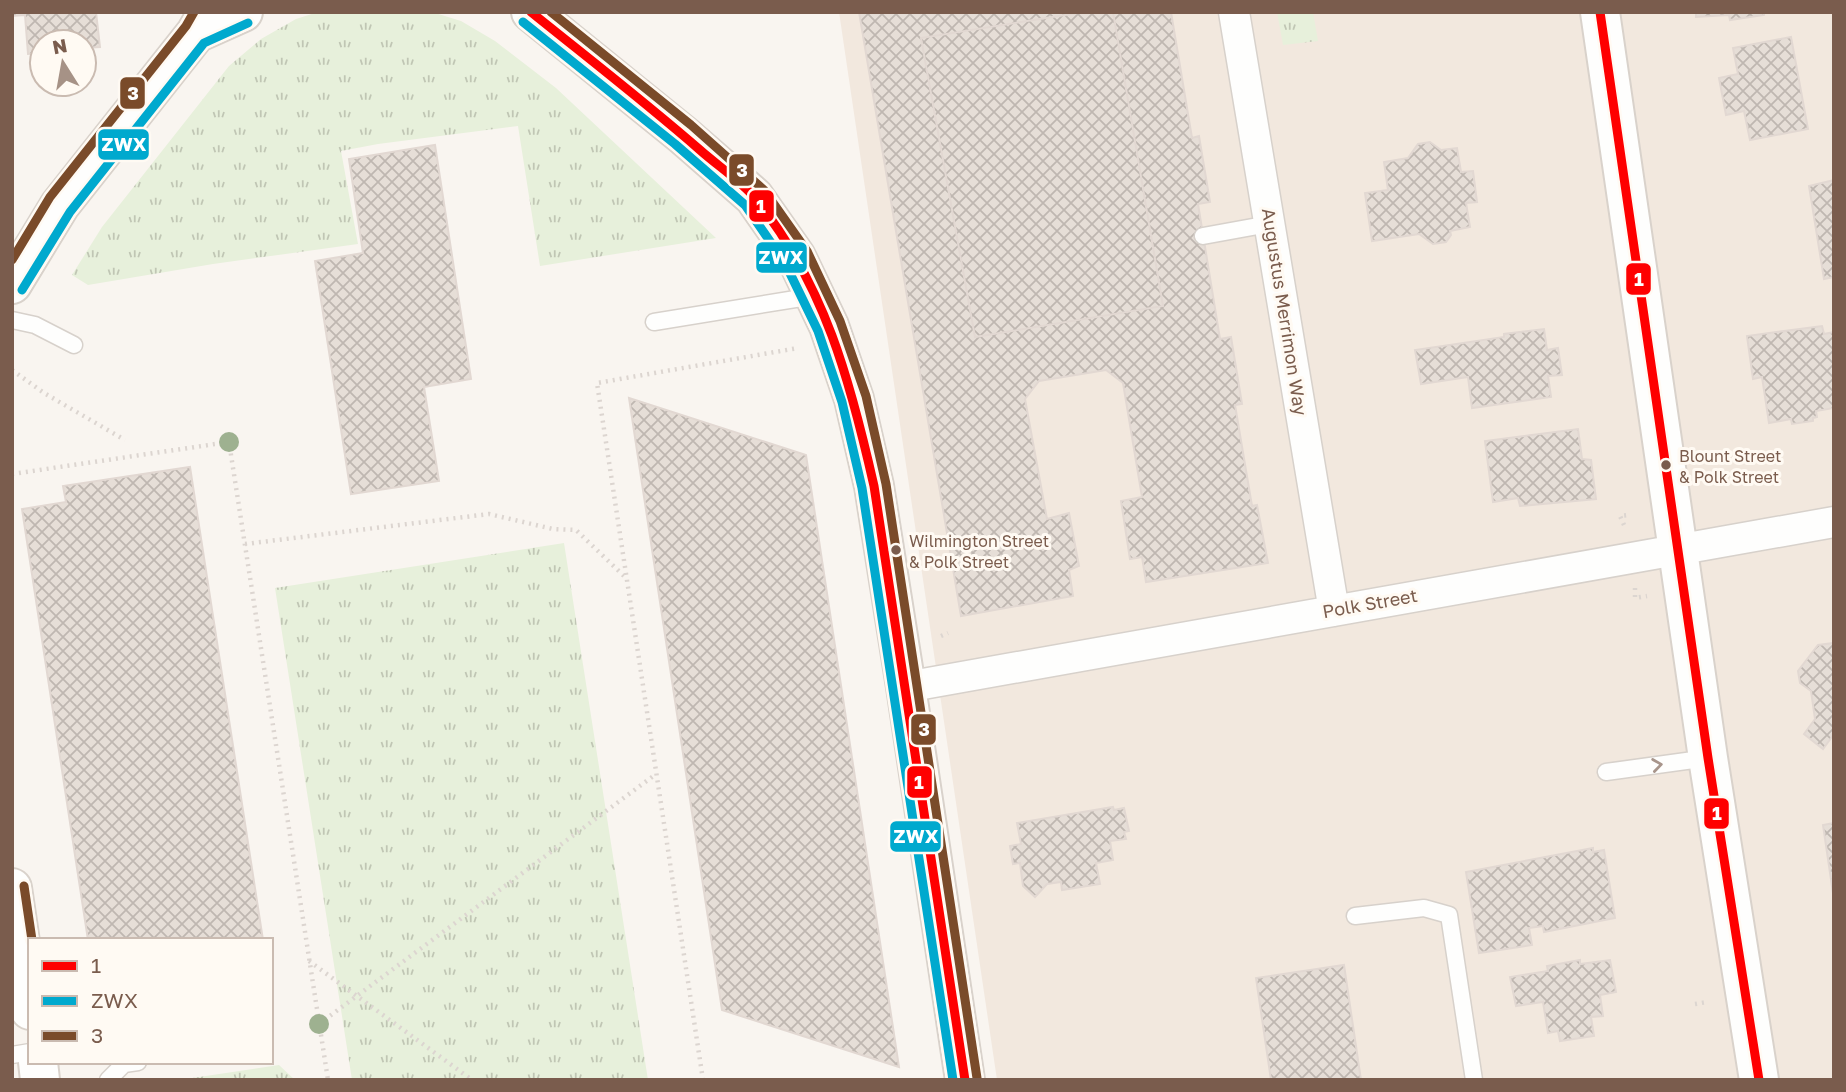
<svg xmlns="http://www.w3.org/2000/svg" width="1846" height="1092" font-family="'Golos Text',sans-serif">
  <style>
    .residential { fill: #f2e8de }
    .grass { fill: url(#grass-tufts) }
    .building { fill: url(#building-cross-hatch); stroke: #e2d8d2; stroke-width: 2 }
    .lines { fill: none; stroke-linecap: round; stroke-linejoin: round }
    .service-casing { stroke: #d7d1cb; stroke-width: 19 }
    .minor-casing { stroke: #d7d1cb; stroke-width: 33 }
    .secondary-casing { stroke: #d9d2cb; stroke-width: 42 }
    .path { stroke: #dcd5d0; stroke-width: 4.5; stroke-dasharray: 2 5; stroke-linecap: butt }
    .service { stroke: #fefefd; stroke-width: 16 }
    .minor { stroke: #fefefd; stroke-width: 30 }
    .secondary { stroke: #fefefd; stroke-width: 38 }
    .bus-1-casing { stroke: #fffaf3; stroke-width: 14 }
    .bus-2-casing { stroke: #fffaf3; stroke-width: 14 }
    .bus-3-casing { stroke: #fffaf3; stroke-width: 14 }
    .bus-1 { stroke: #fe0000; stroke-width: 9 }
    .bus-2 { stroke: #00a9ce; stroke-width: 9 }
    .bus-3 { stroke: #7a4b2a; stroke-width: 9 }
    .tree { fill: #9eb190 }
    .oneway { stroke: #a8958b }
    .bus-dot { fill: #7a5c4d; stroke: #fffaf3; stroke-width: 2.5 }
    .labels { text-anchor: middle; stroke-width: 6; stroke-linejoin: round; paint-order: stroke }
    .bus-label { font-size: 16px; fill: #7a5c4d; stroke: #fffaf3; text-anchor: start }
    .street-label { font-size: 18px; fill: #7a5c4d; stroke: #fffaf3 }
    .line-badge { stroke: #fffaf3; stroke-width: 2.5 }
    .badge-label { font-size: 19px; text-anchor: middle; font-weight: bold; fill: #fff }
  </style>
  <defs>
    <pattern id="grass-tufts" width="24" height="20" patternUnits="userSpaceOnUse" patternTransform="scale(1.75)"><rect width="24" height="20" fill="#e7f0db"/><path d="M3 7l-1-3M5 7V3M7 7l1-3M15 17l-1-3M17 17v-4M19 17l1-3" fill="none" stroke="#c0c6b4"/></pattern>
    <pattern id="building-cross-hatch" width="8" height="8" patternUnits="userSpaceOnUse" patternTransform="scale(1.75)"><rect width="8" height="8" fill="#e6ded7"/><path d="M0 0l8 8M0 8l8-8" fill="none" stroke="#bfb7b1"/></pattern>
  </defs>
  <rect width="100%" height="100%" fill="#f9f5f0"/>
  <path class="residential" d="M839,12H1834V1080H997Z"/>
  <path class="grass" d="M318,12H432L461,21L495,41L556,88L716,238L540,266L518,126L378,144L341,151L358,244L213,264L88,285L72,275L102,227L229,66L261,39L296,19Z
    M1277,12H1313L1318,41L1283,45Z
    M564,543L648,1080H352L275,588Z
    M279,1065L295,1080H179Z"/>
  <path class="building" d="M12,12H96L100,47L84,48V42H42V53L28,54L25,15L12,16Z
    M859,12H1084L921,38L975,337L1163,306L1113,12H1171L1192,138L1199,136L1210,202L1198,204L1220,339L1231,337L1242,404L1235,405L1252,506L1257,505L1268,563L1146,582L1142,557L1130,559L1121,501L1142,497L1123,383L1106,370L1039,381L1025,399L1047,519L1069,513L1079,566L1069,570L1073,596L961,616Z
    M1084,12H1113L1163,306L975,337L921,38Z
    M1696,12H1764V15L1730,20L1729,15L1696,17Z
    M1791,37L1808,129L1750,140L1744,111L1726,115L1719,78L1738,74L1733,48Z
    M1430,142L1441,150L1457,148L1461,172L1473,171L1477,202L1466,203L1470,227L1450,231L1451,235L1446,242L1433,244L1419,234L1372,241L1365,193L1388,190L1384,162L1408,158L1418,144Z
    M435,145L471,379L424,387L439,481L351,494L315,261L363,253L349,159Z
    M1834,180V277L1824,279L1809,186Z
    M1822,326L1824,334L1834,332V408L1816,411L1817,417L1813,418V421L1792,424L1791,419L1769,423L1762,377L1753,379L1747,336Z
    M1544,329L1547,350L1558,348L1562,375L1548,376L1551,397L1472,408L1468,377L1421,384L1415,350L1504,337V334Z
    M629,398L806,455L899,1067L722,1010Z
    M1578,429L1582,459L1591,460L1596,499L1520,506L1518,498L1493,502L1485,441Z
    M190,467L263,940H88L22,509L66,502L63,486Z
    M1834,643V734L1823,749L1804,734L1815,719L1811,691L1800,683L1798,671L1818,645Z
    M1113,807L1114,810L1124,808L1129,831L1124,832L1126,839L1110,841L1113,860L1096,863L1100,884L1062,890L1061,882L1047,884L1035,897L1023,886L1020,863L1013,864L1010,846L1021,844L1017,823Z
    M1834,823V900L1823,825Z
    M1593,848V852L1604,850L1615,918L1544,932L1543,926L1529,928L1532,945L1479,953L1466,872Z
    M1580,960V964L1610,960L1616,992L1600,995L1603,1016L1591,1017L1594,1036L1560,1041L1558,1031L1548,1033L1543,1002L1516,1006L1510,977L1548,971L1547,966Z
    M1344,965L1361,1080H1271L1256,978Z"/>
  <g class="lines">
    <defs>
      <path id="service" d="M1203,236L1269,224
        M12,320L35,325L74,345
        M654,322L814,296
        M1606,772L1708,758
        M1355,916L1424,908L1449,915L1474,1080
        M12,1055L30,1052
        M108,1080L124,1064L138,1062"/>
      <path id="minor" d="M1234,12L1334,611
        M906,687L1834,522"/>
      <path id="secondary" d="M531,12L683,135L754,197L796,257L829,326L854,399L874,486L906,687L965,1080
        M1600,12L1708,758L1759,1080
        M196,33L243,12
        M12,284L60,205L196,33L208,12
        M12,888L30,1010
        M38,1062L40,1080"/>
    </defs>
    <use href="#service" class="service-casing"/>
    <use href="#minor" class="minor-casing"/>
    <use href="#secondary" class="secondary-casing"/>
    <path class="path" d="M12,370L44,393L125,440
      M12,474L229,442L328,1080
      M1624,525L1620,516L1629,515
      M245,544L489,514L553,529L576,530L624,576
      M1635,588V598L1647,596
      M941,636L948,633
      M309,961L472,1080
      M1695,1004L1707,1002
      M319,1024L656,774
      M703,1080L597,383L798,348"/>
    <use href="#service" class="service"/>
    <use href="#minor" class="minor"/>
    <use href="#secondary" class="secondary"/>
    <defs>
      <path id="bus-1" d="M531,12C588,58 645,102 700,150C718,166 741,181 756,199C825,286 850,380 874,486L965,1080
        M1600,12L1708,758L1759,1080"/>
      <path id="bus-2" d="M523,22L675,144L745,205L785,263L818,331L842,402L862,488L953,1080
        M22,290L70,212L204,43L248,23"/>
      <path id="bus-3" d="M551,12L691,125L764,190L807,251L840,321L866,396L886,484L977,1078
        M12,260L50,197L186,26L194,12
        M24,886L32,940"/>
    </defs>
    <use href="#bus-1" class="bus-1-casing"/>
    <use href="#bus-2" class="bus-2-casing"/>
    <use href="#bus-3" class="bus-3-casing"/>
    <use href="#bus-1" class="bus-1"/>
    <use href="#bus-2" class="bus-2"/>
    <use href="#bus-3" class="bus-3"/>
  </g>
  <g class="tree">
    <circle cx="229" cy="442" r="10"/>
    <circle cx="319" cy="1024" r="10"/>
  </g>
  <defs><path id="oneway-chevron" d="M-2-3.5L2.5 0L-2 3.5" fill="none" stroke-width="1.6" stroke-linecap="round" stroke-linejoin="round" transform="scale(1.75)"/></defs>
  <use class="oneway" href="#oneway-chevron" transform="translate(1657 765) rotate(-8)"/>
  <g class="bus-dot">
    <circle cx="1666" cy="465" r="6"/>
    <circle cx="896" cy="550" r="6"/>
  </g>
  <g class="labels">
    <g class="bus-label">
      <text x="1679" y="462">Blount Street<tspan x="1679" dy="21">&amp; Polk Street</tspan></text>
      <text x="909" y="547">Wilmington Street<tspan x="909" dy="21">&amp; Polk Street</tspan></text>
    </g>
    <g class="street-label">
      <text transform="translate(1284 312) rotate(81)" y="6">Augustus Merrimon Way</text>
      <text transform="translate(1370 604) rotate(-10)" y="6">Polk Street</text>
    </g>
  </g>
  <g class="line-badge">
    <rect x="119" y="76" width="27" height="34" rx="7" fill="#7a4b2a"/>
    <rect x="97" y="128" width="53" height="33" rx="7" fill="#00a9ce"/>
    <rect x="728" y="153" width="27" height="34" rx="7" fill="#7a4b2a"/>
    <rect x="748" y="189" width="27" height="34" rx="7" fill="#fe0000"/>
    <rect x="755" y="241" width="53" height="33" rx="7" fill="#00a9ce"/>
    <rect x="1625" y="262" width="27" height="34" rx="7" fill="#fe0000"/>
    <rect x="910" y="713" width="27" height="33" rx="7" fill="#7a4b2a"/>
    <rect x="906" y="765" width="27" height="34" rx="7" fill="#fe0000"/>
    <rect x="1703" y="797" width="27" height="33" rx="7" fill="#fe0000"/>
    <rect x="889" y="820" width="53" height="33" rx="7" fill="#00a9ce"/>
  </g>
  <g class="badge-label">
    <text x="133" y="100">3</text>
    <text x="124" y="151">ZWX</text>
    <text x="742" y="177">3</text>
    <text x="761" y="213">1</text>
    <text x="781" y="264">ZWX</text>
    <text x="1639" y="286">1</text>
    <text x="924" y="736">3</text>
    <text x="919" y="789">1</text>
    <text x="1717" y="820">1</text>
    <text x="916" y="843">ZWX</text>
  </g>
  <rect width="1846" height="1092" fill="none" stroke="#7a5c4d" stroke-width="28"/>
  <rect x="28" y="938" width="245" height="126" fill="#fffaf3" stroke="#cabbb1" stroke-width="2"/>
  <rect x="42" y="961" width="35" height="10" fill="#fe0000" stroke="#cabbb1" stroke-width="2"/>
  <text x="91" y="973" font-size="21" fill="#7a5c4d">1</text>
  <rect x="42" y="996" width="35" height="10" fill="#00a9ce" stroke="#cabbb1" stroke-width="2"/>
  <text x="91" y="1008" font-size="21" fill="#7a5c4d">ZWX</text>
  <rect x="42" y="1031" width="35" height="10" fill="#7a4b2a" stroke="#cabbb1" stroke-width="2"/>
  <text x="91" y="1043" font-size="21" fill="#7a5c4d">3</text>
  <g transform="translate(63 63) rotate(349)"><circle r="33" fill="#fffaf3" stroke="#cabbb1" stroke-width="2"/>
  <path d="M0-5L12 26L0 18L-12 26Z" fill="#a69286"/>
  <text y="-10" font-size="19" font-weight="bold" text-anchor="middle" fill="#7a5c4d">N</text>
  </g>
</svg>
